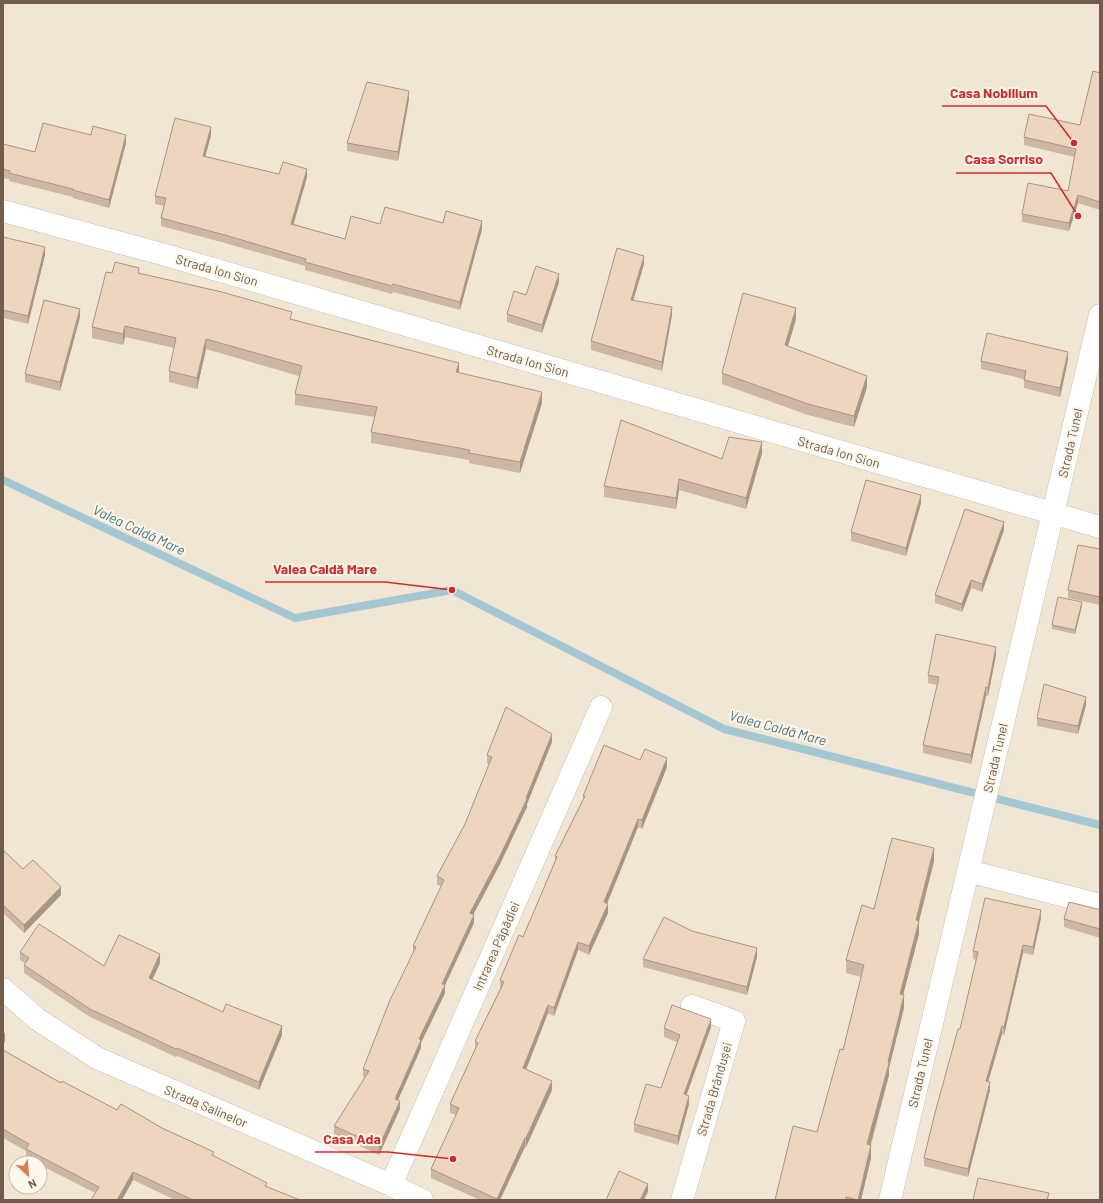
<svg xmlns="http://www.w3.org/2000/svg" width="1103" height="1203" font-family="Barlow,sans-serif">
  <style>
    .residential { fill: #f1e6d4; fill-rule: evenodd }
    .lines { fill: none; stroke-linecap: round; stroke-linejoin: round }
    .stream { stroke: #a3c8d3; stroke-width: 8 }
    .minor-casing { stroke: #cbbcad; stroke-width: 23 }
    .minor { stroke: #fff; stroke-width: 22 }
    .wall { fill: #cdb7a4 }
    .shaded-wall { fill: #a79586 }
    .building { fill: #eed5bf; stroke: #a79586 }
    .labels { text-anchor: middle; stroke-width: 4; stroke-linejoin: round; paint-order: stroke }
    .street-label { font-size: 13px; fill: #715c4d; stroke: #fdf8eb }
    .water-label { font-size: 14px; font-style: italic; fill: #487483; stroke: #fdf8eb }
    .leader { fill: none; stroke: #d62828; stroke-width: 1.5 }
    .callout-dot { fill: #d62828; stroke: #fdf8eb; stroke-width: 1.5 }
    .callout-label { font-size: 14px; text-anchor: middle; font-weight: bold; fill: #d62828; stroke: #fdf8eb; stroke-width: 4; stroke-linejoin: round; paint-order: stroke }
  </style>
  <rect width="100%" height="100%" fill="#faf4e5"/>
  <path class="residential" d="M3,3H1100V1200H3ZM16,1163H40V1187H16Z"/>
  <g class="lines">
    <path class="stream" d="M3,480L295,618L452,590L724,729L1100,825"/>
    <defs>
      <path id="minor" d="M3,211L162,254L1100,527
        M968,871L1100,905
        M3,989L37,1019L97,1058L391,1185L422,1200
        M391,1185L601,707
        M682,1200L734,1021L692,1006
        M890,1200L1100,315"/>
    </defs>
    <use href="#minor" class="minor-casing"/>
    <use href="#minor" class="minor"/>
  </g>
  <path class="wall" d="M1100,73V210L1078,203L1069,231L1022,222V214L1068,191L1074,157L1024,145V137L1080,125Z
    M409,99L398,161L347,151V143Z
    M91,135L126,143L109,208L73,198V197L9,181V179L3,178V144L35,152Z
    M211,135L205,157L279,174L307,177L294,224L345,239L380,224L443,223L482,229L460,310L393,292L392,294L305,270V266L225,243L161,226V218L164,206L155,204V196Z
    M3,237L45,255L28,324L3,318Z
    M644,264L633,301L672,315L662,371L591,350V341Z
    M112,273H139L292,319L459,373L542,403L520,473L469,463V460L371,443V432L375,417L295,405V394L299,376L206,349L197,389L169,382V371L174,348L125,337L123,345L92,338V327Z
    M559,282L542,333L507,322V314L526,295Z
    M80,317L60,391L25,382V374Z
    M796,319L788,346L867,387L854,427L808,415L722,384V373Z
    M1068,360L1060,397L1024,388V379L981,369V361Z
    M762,453L746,509L679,490L676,509L604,497V486L722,459Z
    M921,503L906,556L851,541V532Z
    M1004,530L982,592L971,588L962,612L935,603V595Z
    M1100,549V605L1068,598V590Z
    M1082,606L1075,634L1052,629V625Z
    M996,655L988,696H986L971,764L923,753V745L937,685L928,683V675Z
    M1086,705L1078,734L1037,726V718Z
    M552,742L527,804V807L500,864L473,914L474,923L445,985V993L421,1043V1048L398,1100L400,1109L379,1155L334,1134V1126L365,1078L363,1077V1069L413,954V946L441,886L437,885V876L465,824L489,764L487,763V755Z
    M640,760L667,767L642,829L638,827L607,904L608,913L589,955L578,950L554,1016L548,1013L526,1070L552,1090L526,1147H525L500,1200H480L431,1178V1169L456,1115L450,1113V1104L475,1049V1041L500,989V980L523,937L555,861V856L583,799V796Z
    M3,850L23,869L61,895L24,933L3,913Z
    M934,861L919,921V934L903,995L904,1008L889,1068V1075L871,1145V1158L861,1200H775L817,1132L843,1050L861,977L846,973V960L874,909Z
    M1097,909H1100V938L1064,927V919Z
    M1041,918L1033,955L1023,953L1004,1035L1002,1034L988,1082L990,1090L968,1177L924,1166V1158L960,1029L976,960L973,959V951Z
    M692,931L757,957L747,995L643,967V959Z
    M20,952L104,966L160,963L153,979L223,1012L282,1035L259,1090L177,1056L176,1057L90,1017L24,973V965L25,963L20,960Z
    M711,1027L686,1095L689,1104L678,1145L634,1132V1124L661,1088L677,1042L664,1037V1028Z
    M3,1050L61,1083L117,1110L162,1128L214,1156L267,1187L300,1200H175L133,1180L95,1193L40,1165V1163H36L26,1158V1151L3,1138Z"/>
  <path class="shaded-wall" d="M409,91V99L398,161V152Z
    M211,127V135L203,165V156Z
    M126,135V143L109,208V200Z
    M307,169V177L291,232V224Z
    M1078,195V203L1069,231V223Z
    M482,221V229L460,310V302Z
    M45,247V255L28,324V316Z
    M644,256V264L631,308V300Z
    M559,274V282L542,333V325Z
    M672,307V315L662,371V362Z
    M796,308V319L785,356V345Z
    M80,309V317L60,391V382Z
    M125,326V337L123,345V334Z
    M206,339V349L197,389V378Z
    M1068,352V360L1060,397V388Z
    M459,363V374L456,372Z
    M867,376V387L854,427V416Z
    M542,392V403L520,473V462Z
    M762,442V453L746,509V498Z
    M679,479V490L676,509V498Z
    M921,495V503L906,556V548Z
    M1004,522V530L982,592V584Z
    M971,580V588L962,612V604Z
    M1082,602V606L1075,634V630Z
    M996,647V655L988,696V688Z
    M986,687V696L971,764V755Z
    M1086,697V705L1078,734V726Z
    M552,734V742L527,804V807L500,864L470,921V913L526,798Z
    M667,758V767L642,829V820Z
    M638,819V827L604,911V902Z
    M934,848V861L916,933V920Z
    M61,887V895L24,933V925Z
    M608,904V913L589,955V946Z
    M1041,910V918L1033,955V947Z
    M474,915V923L445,985V993L421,1043V1048L395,1107V1099L419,1039L442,984Z
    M919,921V934L900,1007V994Z
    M578,942V950L554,1016V1008Z
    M1023,945V953L1004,1035V1027Z
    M757,948V957L747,995V987Z
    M160,954V963L149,986V978Z
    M904,995V1008L889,1068V1075L867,1157V1144Z
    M548,1005V1013L523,1077V1068Z
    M711,1019V1027L684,1102V1094Z
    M282,1026V1035L259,1090V1082Z
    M1002,1026V1034L986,1089V1081Z
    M5,1032V1041L3,1045V1036Z
    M552,1081V1090L526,1147V1138Z
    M990,1082V1090L968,1177V1169Z
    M689,1096V1104L678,1145V1136Z
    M400,1101V1109L379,1155V1146Z
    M525,1138V1147L500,1200H497V1199Z
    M871,1145V1158L861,1200H858Z
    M133,1172V1180L122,1200H117Z
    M648,1184V1192L644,1200H640Z"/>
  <path class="building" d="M1093,71L1100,73V202L1078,195L1069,223L1022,214L1028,183L1068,191L1076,149L1024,137L1029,114L1080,125Z
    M367,82L409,91L398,152L347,143Z
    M175,118L211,127L203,156L279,174L283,162L307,169L291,224L345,239L351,216L380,224L385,207L443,223L446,211L482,221L460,302L393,284L392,286L305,262L306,259L225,235L161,218L166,198L155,196Z
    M43,123L91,135L93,126L126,135L109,200L73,190V189L9,173L10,171L3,169V144L35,152Z
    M3,237L45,247L28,316L3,310Z
    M617,248L644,256L631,300L672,307L662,362L591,341Z
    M115,262L139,268L138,273L222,292L292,312L290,319L459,363L456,372L542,392L520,462L469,453L470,450L371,432L377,407L295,394L302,366L206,339L197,378L169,371L176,338L125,326L123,334L92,327L106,272L112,273Z
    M536,266L559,274L542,325L507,314L514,291L526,295Z
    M743,293L796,308L785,345L867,376L854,416L808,404L722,373Z
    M44,300L80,309L60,382L25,374Z
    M987,333L1068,352L1060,388L1024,380L1026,371L981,361Z
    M621,420L722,459L729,437L762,442L746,498L679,479L676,498L604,486Z
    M866,480L921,495L906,548L851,532Z
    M965,509L1004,522L982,584L971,580L962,604L935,595Z
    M1078,545L1100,549V597L1068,590Z
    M1058,597L1082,602L1075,630L1052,625Z
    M936,634L996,647L988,688L986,687L971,755L923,745L939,677L928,675Z
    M1044,684L1086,697L1078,726L1037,718Z
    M506,707L552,734L526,798L527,799L500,856L470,913L474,915L442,984L445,985L419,1039L421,1040L395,1099L400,1101L379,1146L334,1126L369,1071L363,1069L390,1000L416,947L413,946L444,880L437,876L465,824L492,757L487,755Z
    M604,745L640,760L645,749L667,758L642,820L638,819L604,902L608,904L589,946L578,942L554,1008L548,1005L523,1068L552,1081L526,1138H525L497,1199L431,1169L459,1108L450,1104L478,1043L475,1041L504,982L500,980L519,935L523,937L557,857L555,856L585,796H583Z
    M892,838L934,848L916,920L919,921L900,994L904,995L888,1062L889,1063L867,1144L871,1145L858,1200L846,1197V1200H775L793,1126L817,1132L840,1049L843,1050L864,965L846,960L862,905L874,909Z
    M3,850L23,869L33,860L61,887L24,925L3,905Z
    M985,898L1041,910L1033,947L1023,945L1004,1027L1002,1026L986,1081L990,1082L968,1169L924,1158L935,1113L958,1029H960L978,952L973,951Z
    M1069,902L1097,909H1100V929L1064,919Z
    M664,917L692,931L757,948L747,987L643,959Z
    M39,924L104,966L119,935L160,954L149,978L223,1012L226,1004L282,1026L259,1082L177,1048L176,1049L90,1009L24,965L29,958L20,952Z
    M672,1005L711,1019L684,1094L689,1096L678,1136L634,1124L646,1084L661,1088L680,1035L664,1028Z
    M3,1050L61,1083L62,1081L117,1110L121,1104L162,1128L214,1152L212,1155L267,1183L265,1186L300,1200H193L133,1172L117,1200H91L99,1187L26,1149L29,1144L3,1129Z
    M619,1171L648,1184L640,1200H606Z
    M978,1178L1049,1193L1047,1200H973Z"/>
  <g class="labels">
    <g class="street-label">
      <text transform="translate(217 270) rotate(16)" y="5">Strada Ion Sion</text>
      <text transform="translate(528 361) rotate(16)" y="5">Strada Ion Sion</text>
      <text transform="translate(1070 443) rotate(-77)" y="5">Strada Tunel</text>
      <text transform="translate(839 452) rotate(16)" y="5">Strada Ion Sion</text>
      <text transform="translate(995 758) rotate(-77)" y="5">Strada Tunel</text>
      <text transform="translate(496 946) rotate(-66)" y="5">Intrarea Păpădiei</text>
      <text transform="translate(920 1073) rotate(-77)" y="5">Strada Tunel</text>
      <text transform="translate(714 1089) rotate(-74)" y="5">Strada Brândușei</text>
      <text transform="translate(206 1106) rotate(23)" y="5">Strada Salinelor</text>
    </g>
    <g class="water-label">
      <text transform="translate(139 530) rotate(25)" y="5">Valea Caldă Mare</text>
      <text transform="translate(778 728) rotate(15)" y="5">Valea Caldă Mare</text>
    </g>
  </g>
  <path class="leader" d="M1074 143L1046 106H942M1078 216L1051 173H956M452 590L385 582H265M453 1159L388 1152H315"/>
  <g class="callout-dot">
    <circle cx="1074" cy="143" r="4"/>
    <circle cx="1078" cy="216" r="4"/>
    <circle cx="452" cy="590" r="4"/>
    <circle cx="453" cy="1159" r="4"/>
  </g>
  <g class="callout-label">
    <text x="994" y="98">Casa Nobilium</text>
    <text x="1004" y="164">Casa Sorriso</text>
    <text x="325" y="574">Valea Caldă Mare</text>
    <text x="352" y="1144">Casa Ada</text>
  </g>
  <rect width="1103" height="1203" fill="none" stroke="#715c4d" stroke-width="8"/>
  <g transform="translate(28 1175) rotate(154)"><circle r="19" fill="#fdf8eb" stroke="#c5baac"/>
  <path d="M0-3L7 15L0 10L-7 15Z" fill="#db7d54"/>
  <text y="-6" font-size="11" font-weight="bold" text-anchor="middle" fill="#715c4d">N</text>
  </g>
</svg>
